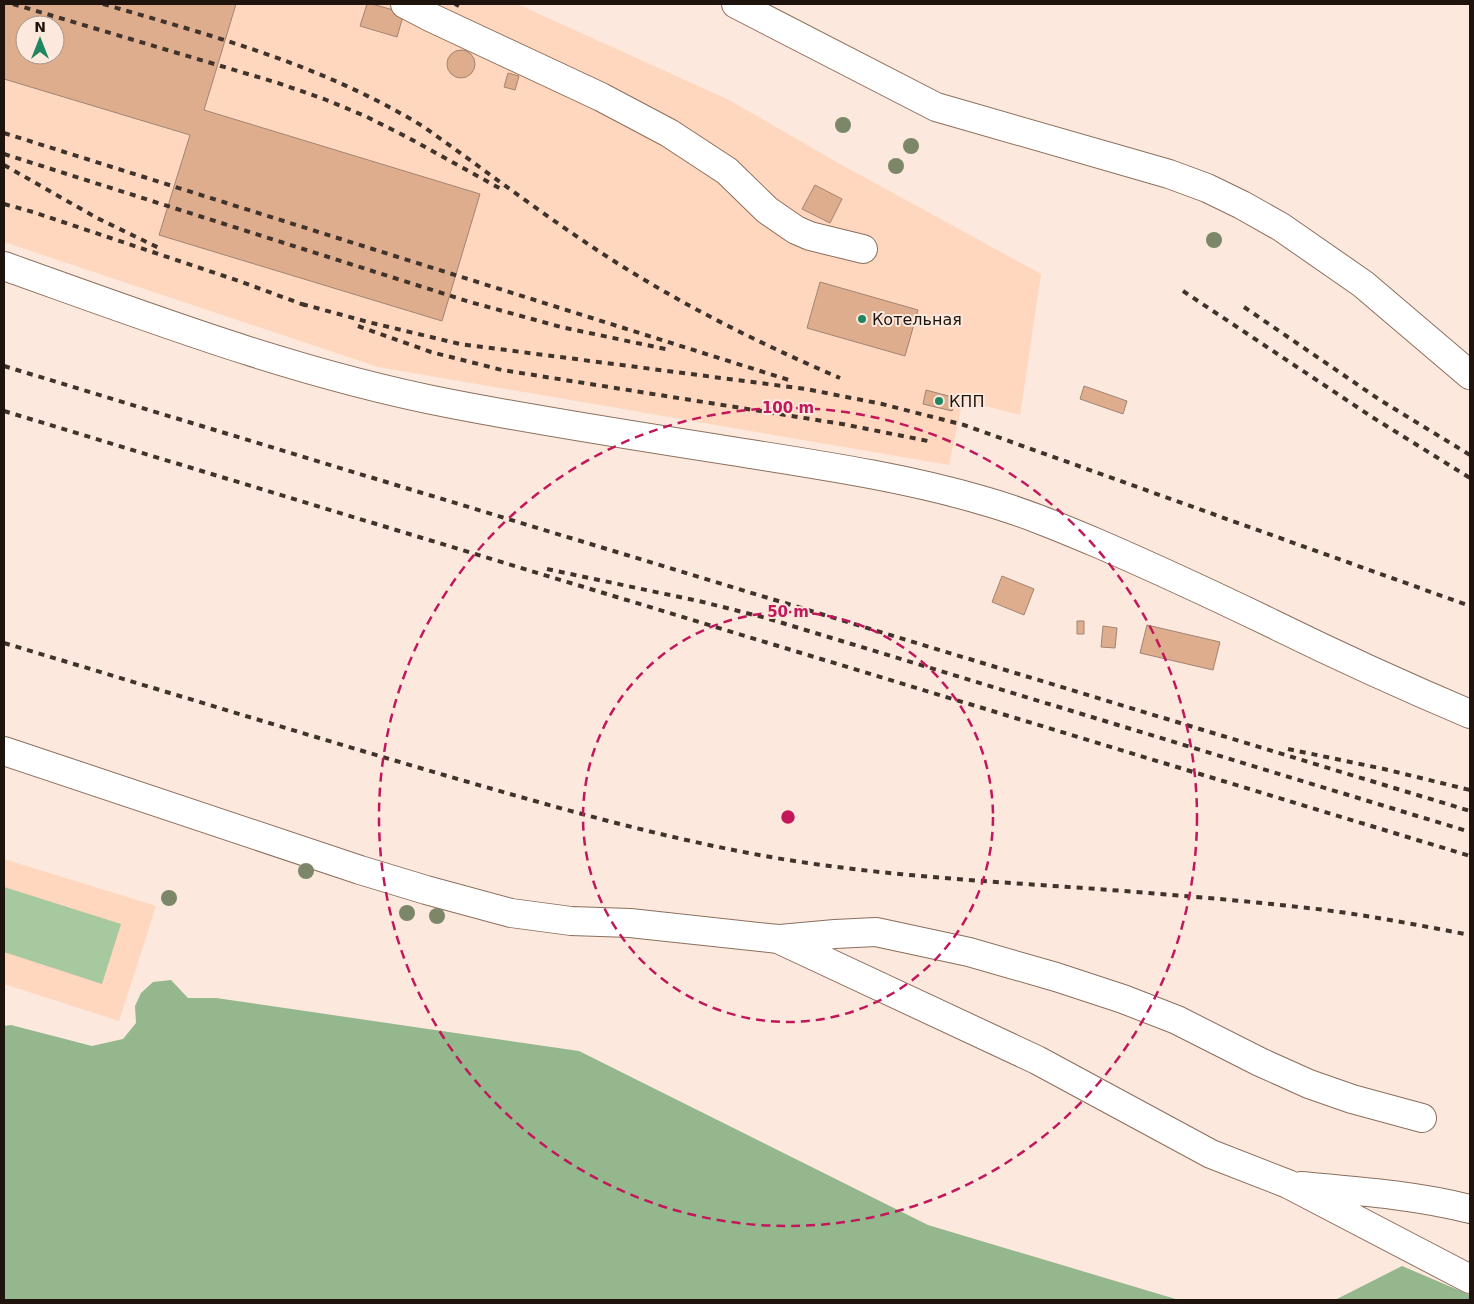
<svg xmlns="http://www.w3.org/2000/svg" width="1474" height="1304" font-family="'DejaVu Sans',sans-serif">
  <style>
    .built { fill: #fed7be; fill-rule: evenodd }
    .green { fill: #a6c99f }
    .forest { fill: #94b78d }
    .building { fill: #ddad8e; stroke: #a18472; fill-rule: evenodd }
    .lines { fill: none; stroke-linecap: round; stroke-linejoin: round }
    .minor-casing { stroke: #8b6f5d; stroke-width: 30 }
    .minor { stroke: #fff; stroke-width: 28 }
    .rail { stroke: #40332c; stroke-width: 4; stroke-dasharray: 6 6; stroke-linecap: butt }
    .tree { fill: #7c8668 }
    .ring { fill: none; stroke: #c2185b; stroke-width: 2.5; stroke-dasharray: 9 6 }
    .poi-dot { fill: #1f8662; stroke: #fce8dc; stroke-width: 2 }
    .labels { text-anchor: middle; stroke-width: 4; stroke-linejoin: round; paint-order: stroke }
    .poi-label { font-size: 16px; fill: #1f140d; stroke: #fce8dc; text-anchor: start }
    .centre { fill: #c2185b; stroke: #fce8dc; stroke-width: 2.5 }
    .ring-label { font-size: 15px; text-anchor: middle; font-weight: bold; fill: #c2185b; stroke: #fce8dc; stroke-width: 4; stroke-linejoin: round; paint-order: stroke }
  </style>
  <rect width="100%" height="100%" fill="#fce8dc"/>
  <path class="built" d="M4,4H517L729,100L840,164L1041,274L1020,415L963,400L949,465L378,367L4,242ZM25,25H55V55H25Z
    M4,859L156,906L119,1021L4,984Z"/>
  <path class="green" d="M4,887L121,924L102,984L4,952Z"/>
  <path class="forest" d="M171,980L188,998H216L579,1051L928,1225L1179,1300H4V1026L11,1025L92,1046L123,1039L136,1023L135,1006L141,993L153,982Z
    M1402,1266L1470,1295V1300H1335Z"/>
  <path class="building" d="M4,4H236L204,110L480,194L442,321L159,235L190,135L4,79ZM25,25H55V55H25Z
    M367,4H372L404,13L397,37L360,26Z
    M447 64a14 14 0 1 1 28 0a14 14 0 1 1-28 0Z
    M508,73L519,76L515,90L504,87Z
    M815,185L842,199L830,223L802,209Z
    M820,282L918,310L905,356L807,328Z
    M1084,386L1127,401L1123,414L1080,399Z
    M926,390L956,398L952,411L923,404Z
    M1002,576L1034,589L1024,615L992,602Z
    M1077,621H1084V634H1077Z
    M1147,625L1220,642L1213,670L1140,653Z
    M1103,626L1117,628L1115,648L1101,647Z"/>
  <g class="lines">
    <defs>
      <path id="minor" d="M405,4L432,18L601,97L669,133L727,171L767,210L796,230L810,236L863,249
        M736,4L936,107L1169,174L1207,188L1242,205L1281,227L1363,284L1470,375
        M4,266C150,318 294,373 447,403C544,422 641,437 738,452C819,465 902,477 981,500C1021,511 1059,527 1097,543C1157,569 1215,596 1273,624C1338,656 1404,686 1470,714
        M4,751L360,870L426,890L511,913L571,921L630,923L778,939L1037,1060L1211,1154L1288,1184L1470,1279
        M780,939L835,934L876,932L969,952L1056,977L1123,999L1177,1020L1260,1062L1309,1084L1352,1099L1422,1118
        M1301,1186C1358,1191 1415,1195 1470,1209"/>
    </defs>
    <use href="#minor" class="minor-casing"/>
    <use href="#minor" class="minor"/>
    <path class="rail" d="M13,4L278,83L324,99L365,116L407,137L501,189
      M103,4C216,37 323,65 424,127C489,173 551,221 617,263C688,308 763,345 840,378
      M455,4L459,6
      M4,133L792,381
      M4,154L470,302L561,327L670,350
      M4,165L97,218L159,248
      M4,204L33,212L239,281L307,306
      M1183,291L1372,417L1470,478
      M302,304L368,322L460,344L806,389L882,404L964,425L1470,606
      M1244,307L1380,400L1470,455
      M358,326L431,352L502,370L842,424L933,442
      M4,366L1470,811
      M4,411L1470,856
      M547,569L703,602L766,618L1470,832
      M4,643C151,687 297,732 444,775C558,808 672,841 788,860C895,877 1003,882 1111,890C1174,895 1237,900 1299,907C1357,913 1413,924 1470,935
      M1288,749L1384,769L1470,790"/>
  </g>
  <g class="tree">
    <circle cx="843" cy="125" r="8"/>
    <circle cx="911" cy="146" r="8"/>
    <circle cx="896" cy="166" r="8"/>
    <circle cx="1214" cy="240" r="8"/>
    <circle cx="306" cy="871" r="8"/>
    <circle cx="169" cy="898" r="8"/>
    <circle cx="407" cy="913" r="8"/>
    <circle cx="437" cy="916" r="8"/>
  </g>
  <g class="ring">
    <circle cx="788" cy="817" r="205"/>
    <circle cx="788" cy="817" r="409"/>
  </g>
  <g class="poi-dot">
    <circle cx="862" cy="319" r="5"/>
    <circle cx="939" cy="401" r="5"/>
  </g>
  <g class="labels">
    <g class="poi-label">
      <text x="872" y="325">Котельная</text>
      <text x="949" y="407">КПП</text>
    </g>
  </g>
  <circle cx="788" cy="817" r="8" class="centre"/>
  <g class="ring-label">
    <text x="788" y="413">100 m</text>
    <text x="788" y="617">50 m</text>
  </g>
  <rect width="1474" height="1304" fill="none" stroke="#1f140d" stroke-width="10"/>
  <g transform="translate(40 40)"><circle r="24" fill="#fce8dc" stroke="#a49389"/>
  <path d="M0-4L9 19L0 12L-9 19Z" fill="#1f8662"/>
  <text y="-8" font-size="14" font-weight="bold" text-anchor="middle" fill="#1f140d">N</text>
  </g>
</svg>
